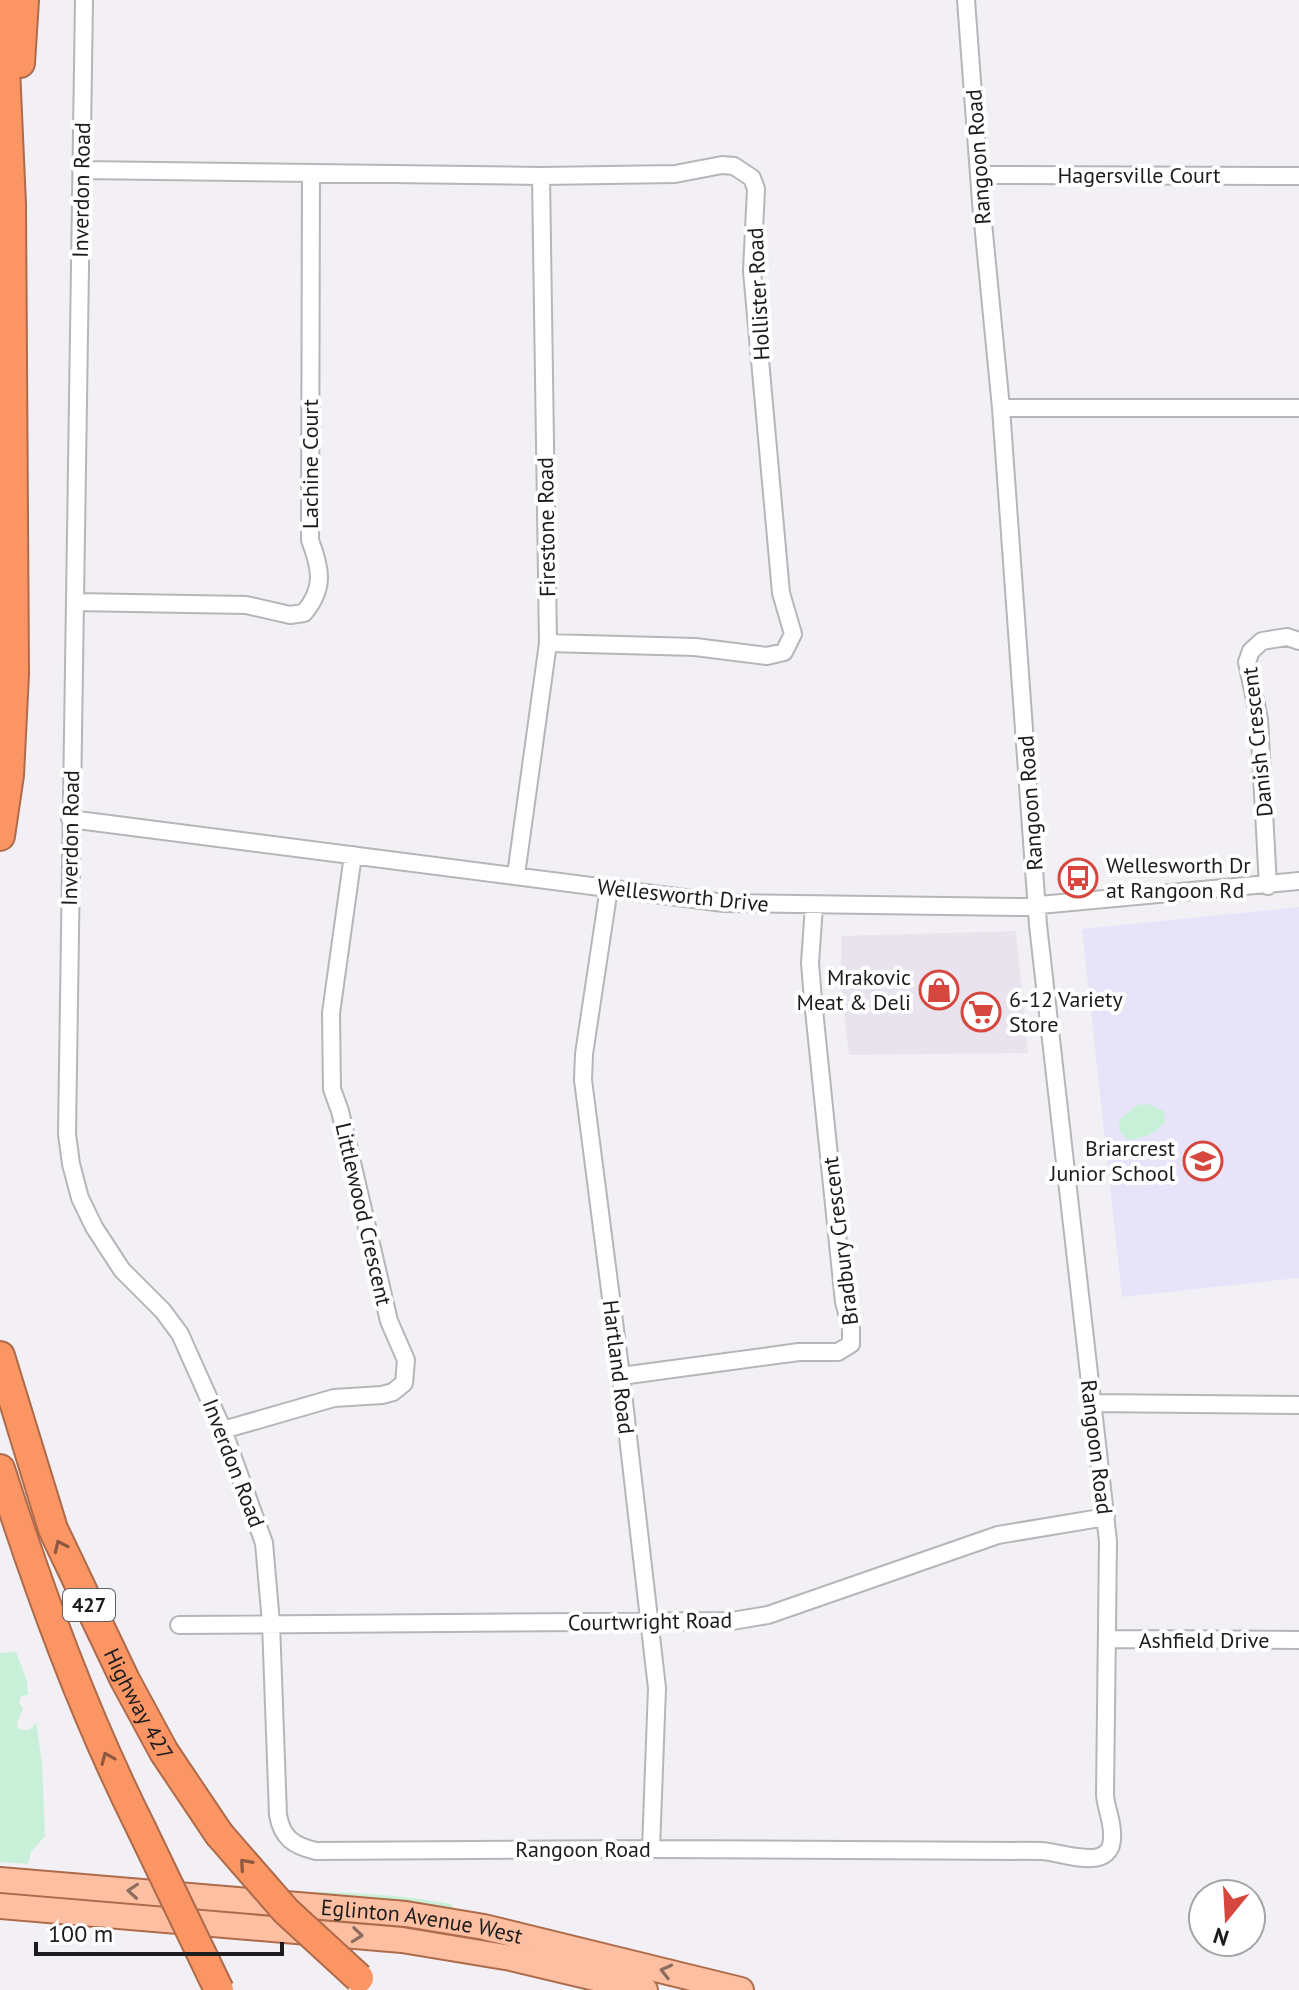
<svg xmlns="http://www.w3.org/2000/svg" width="1299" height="1990" font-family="'PT Sans',sans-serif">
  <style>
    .built { fill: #e8e3ed }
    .education { fill: #e7e4fa }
    .green { fill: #c8efd7 }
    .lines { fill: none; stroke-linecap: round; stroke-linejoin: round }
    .street-casing { stroke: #b6b5b8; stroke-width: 20 }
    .primary-casing { stroke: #ae6b4b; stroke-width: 28 }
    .highway-casing { stroke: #ae6b4b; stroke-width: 32 }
    .street { stroke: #fff; stroke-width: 16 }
    .primary { stroke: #fdbfa2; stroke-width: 24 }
    .highway { stroke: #fc9564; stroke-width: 28 }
    .highway-bridge-casing { stroke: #ae6b4b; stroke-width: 32; stroke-linecap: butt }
    .highway-bridge { stroke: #fc9564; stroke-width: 28 }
    .oneway { stroke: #8c5840 }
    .oneway2 { stroke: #8c6e60 }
    .labels { text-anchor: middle; stroke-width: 8; stroke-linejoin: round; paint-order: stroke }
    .shield { fill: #fff; stroke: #606061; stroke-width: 2 }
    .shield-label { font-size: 20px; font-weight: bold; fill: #1c1c1d }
    .street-label { font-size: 22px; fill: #1c1c1d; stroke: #fff }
    .poi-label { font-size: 22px; fill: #1c1c1d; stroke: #fff; text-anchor: start }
  </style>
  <rect width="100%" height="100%" fill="#f2f0f4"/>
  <path class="built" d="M1016,931L1028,1053L849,1055L841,988V936Z"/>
  <path class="education" d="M1299,907V1278L1122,1297L1082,929Z"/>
  <path class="green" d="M1148,1104L1164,1111L1165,1122C1156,1134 1141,1139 1127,1140L1120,1131L1119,1120L1137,1105Z
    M16,1652L27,1681L28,1695L21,1696L19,1702L23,1709L17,1723L18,1728C27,1732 31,1731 36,1722L42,1764L45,1836L31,1852L28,1864L0,1862V1653Z
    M303,1892C353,1892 401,1895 451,1904L456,1915L307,1897Z"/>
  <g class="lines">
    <defs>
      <path id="street" d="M84,0L67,1134L71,1164L80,1198L94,1227L122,1270L163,1311L180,1334L223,1430L264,1543L271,1623L278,1815C282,1838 294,1846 316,1851L651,1849L1041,1851C1064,1852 1115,1875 1112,1833C1112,1820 1106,1808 1105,1795L1108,1541L1038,925L1001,408L981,202L966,0
        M81,170L541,176L675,174L722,165L734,166L752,178L756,189L752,271L781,593L793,634L784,652L767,656L695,647L548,643
        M980,175L1299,176
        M1001,408H1299
        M75,602L246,605L290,615L304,613C325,588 321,569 310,540L311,174
        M70,819L724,903L1018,907L1299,881
        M516,875L548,643L541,176
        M1268,886L1259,719L1247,662L1251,651L1262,641L1287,637L1299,641
        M609,888L584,1054L583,1080L621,1376L657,1688L651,1849
        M621,1376L799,1352H838L851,1344V1328L844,1302L813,1000L810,963L814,906
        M1091,1403L1299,1405
        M223,1430L334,1398L382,1395L393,1392L404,1383L406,1360L389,1321L340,1111L332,1089L331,1013L353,855
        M179,1625L732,1621L768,1615L998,1535L1106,1517
        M1109,1639L1299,1640"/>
      <g id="primary">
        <path id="s1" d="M0,1880L406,1914L484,1927L741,1990"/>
        <path d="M0,1906L402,1940L511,1958L645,1990"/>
      </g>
      <g id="highway">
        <path d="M20,63L24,0"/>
        <path d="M0,836L9,775L14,674L11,204L2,0"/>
        <path id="s2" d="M0,1356L53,1529L125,1680L164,1752L219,1834"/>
        <path d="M0,1469C40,1593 83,1712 141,1828"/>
      </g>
    </defs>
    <use href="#street" class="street-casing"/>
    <use href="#primary" class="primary-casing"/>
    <use href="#highway" class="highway-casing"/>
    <use href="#street" class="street"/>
    <use href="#primary" class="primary"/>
    <use href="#highway" class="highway"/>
    <defs>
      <path id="highway-bridge" d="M141,1828L219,1990
        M219,1834L286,1911L359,1978"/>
    </defs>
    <use href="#highway-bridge" class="highway-bridge-casing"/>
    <use href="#highway-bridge" class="highway-bridge"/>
  </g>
  <defs><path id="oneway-chevron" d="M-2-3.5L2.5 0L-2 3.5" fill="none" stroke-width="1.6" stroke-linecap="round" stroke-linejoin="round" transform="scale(2)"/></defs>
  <g class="oneway">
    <use href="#oneway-chevron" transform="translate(60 1546) rotate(-115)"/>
    <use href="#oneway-chevron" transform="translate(107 1758) rotate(-113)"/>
    <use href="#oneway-chevron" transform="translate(245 1864) rotate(-131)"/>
  </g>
  <g class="oneway2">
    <use href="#oneway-chevron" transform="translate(133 1891) rotate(-176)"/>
    <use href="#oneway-chevron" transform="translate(357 1935) rotate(6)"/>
    <use href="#oneway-chevron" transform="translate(666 1971) rotate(-166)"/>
  </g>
  <defs>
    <symbol id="bus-ring" viewBox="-11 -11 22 22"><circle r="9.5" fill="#fff" stroke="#d5473f" stroke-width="1.5"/><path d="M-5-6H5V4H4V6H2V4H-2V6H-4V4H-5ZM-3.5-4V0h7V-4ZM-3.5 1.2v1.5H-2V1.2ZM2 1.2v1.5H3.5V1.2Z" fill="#d5473f"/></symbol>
    <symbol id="shop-ring" viewBox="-11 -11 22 22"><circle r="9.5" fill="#fff" stroke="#d5473f" stroke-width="1.5"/><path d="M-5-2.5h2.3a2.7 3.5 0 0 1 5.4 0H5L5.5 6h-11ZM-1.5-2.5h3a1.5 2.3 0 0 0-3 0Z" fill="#d5473f"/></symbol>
    <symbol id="supermarket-ring" viewBox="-11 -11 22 22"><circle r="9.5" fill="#fff" stroke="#d5473f" stroke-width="1.5"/><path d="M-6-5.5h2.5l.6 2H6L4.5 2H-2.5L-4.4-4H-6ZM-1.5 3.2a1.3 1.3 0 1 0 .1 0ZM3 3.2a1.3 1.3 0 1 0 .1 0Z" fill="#d5473f"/></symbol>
    <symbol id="school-ring" viewBox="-11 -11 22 22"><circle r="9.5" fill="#fff" stroke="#d5473f" stroke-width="1.5"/><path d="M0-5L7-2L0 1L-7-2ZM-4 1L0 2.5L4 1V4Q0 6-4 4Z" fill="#d5473f"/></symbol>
  </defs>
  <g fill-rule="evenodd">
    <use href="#bus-ring" x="1056" y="856" width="44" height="44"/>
    <use href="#shop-ring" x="917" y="968" width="44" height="44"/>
    <use href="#supermarket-ring" x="959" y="990" width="44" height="44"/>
    <use href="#school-ring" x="1181" y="1139" width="44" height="44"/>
  </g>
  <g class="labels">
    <rect class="shield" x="63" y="1589" width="52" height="32" rx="6"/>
    <g class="shield-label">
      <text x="89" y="1612">427</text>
    </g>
    <g class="street-label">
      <text transform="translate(978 157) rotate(-94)" y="8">Rangoon Road</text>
      <text x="1139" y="183">Hagersville Court</text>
      <text transform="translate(81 190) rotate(-89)" y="8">Inverdon Road</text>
      <text transform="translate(758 294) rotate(-93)" y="8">Hollister Road</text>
      <text transform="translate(310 464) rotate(-90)" y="8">Lachine Court</text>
      <text transform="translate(546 527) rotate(-91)" y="8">Firestone Road</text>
      <text transform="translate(1257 742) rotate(-96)" y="8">Danish Crescent</text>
      <text transform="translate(1030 803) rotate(-94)" y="8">Rangoon Road</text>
      <text transform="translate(70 838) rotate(-89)" y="8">Inverdon Road</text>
      <text transform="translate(683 895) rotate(6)" y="8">Wellesworth Drive</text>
      <text transform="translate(364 1214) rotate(77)" y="8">Littlewood Crescent</text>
      <text transform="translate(840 1241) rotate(-97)" y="8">Bradbury Crescent</text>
      <text transform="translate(619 1367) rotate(83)" y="8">Hartland Road</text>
      <text transform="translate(1097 1447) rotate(83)" y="8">Rangoon Road</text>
      <text transform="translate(234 1463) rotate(69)" y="8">Inverdon Road</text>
      <text transform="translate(650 1621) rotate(-1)" y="8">Courtwright Road</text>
      <text x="1204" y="1648">Ashfield Drive</text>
      <text dy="8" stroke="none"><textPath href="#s2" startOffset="376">Highway 427</textPath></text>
      <text x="583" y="1857">Rangoon Road</text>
      <text dy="8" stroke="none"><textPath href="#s1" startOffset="424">Eglinton Avenue West</textPath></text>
    </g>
    <g class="poi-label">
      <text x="1106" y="873">Wellesworth Dr<tspan x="1106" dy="25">at Rangoon Rd</tspan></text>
      <text x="911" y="985" text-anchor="end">Mrakovic<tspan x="911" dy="25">Meat &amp; Deli</tspan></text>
      <text x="1009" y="1007">6-12 Variety<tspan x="1009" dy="25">Store</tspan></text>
      <text x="1175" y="1156" text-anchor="end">Briarcrest<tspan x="1175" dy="25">Junior School</tspan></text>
    </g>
  </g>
  <g transform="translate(1227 1918) rotate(198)"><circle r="38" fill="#ffffff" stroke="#a4a4a5" stroke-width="2"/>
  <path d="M0-6L14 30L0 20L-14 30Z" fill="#d5473f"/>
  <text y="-12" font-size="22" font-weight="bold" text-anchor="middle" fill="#1c1c1d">N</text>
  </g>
  <path d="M36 1942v12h246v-12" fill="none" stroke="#1c1c1d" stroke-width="4"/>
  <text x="48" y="1942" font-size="24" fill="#1c1c1d" stroke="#ffffff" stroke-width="6" paint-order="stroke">100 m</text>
</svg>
